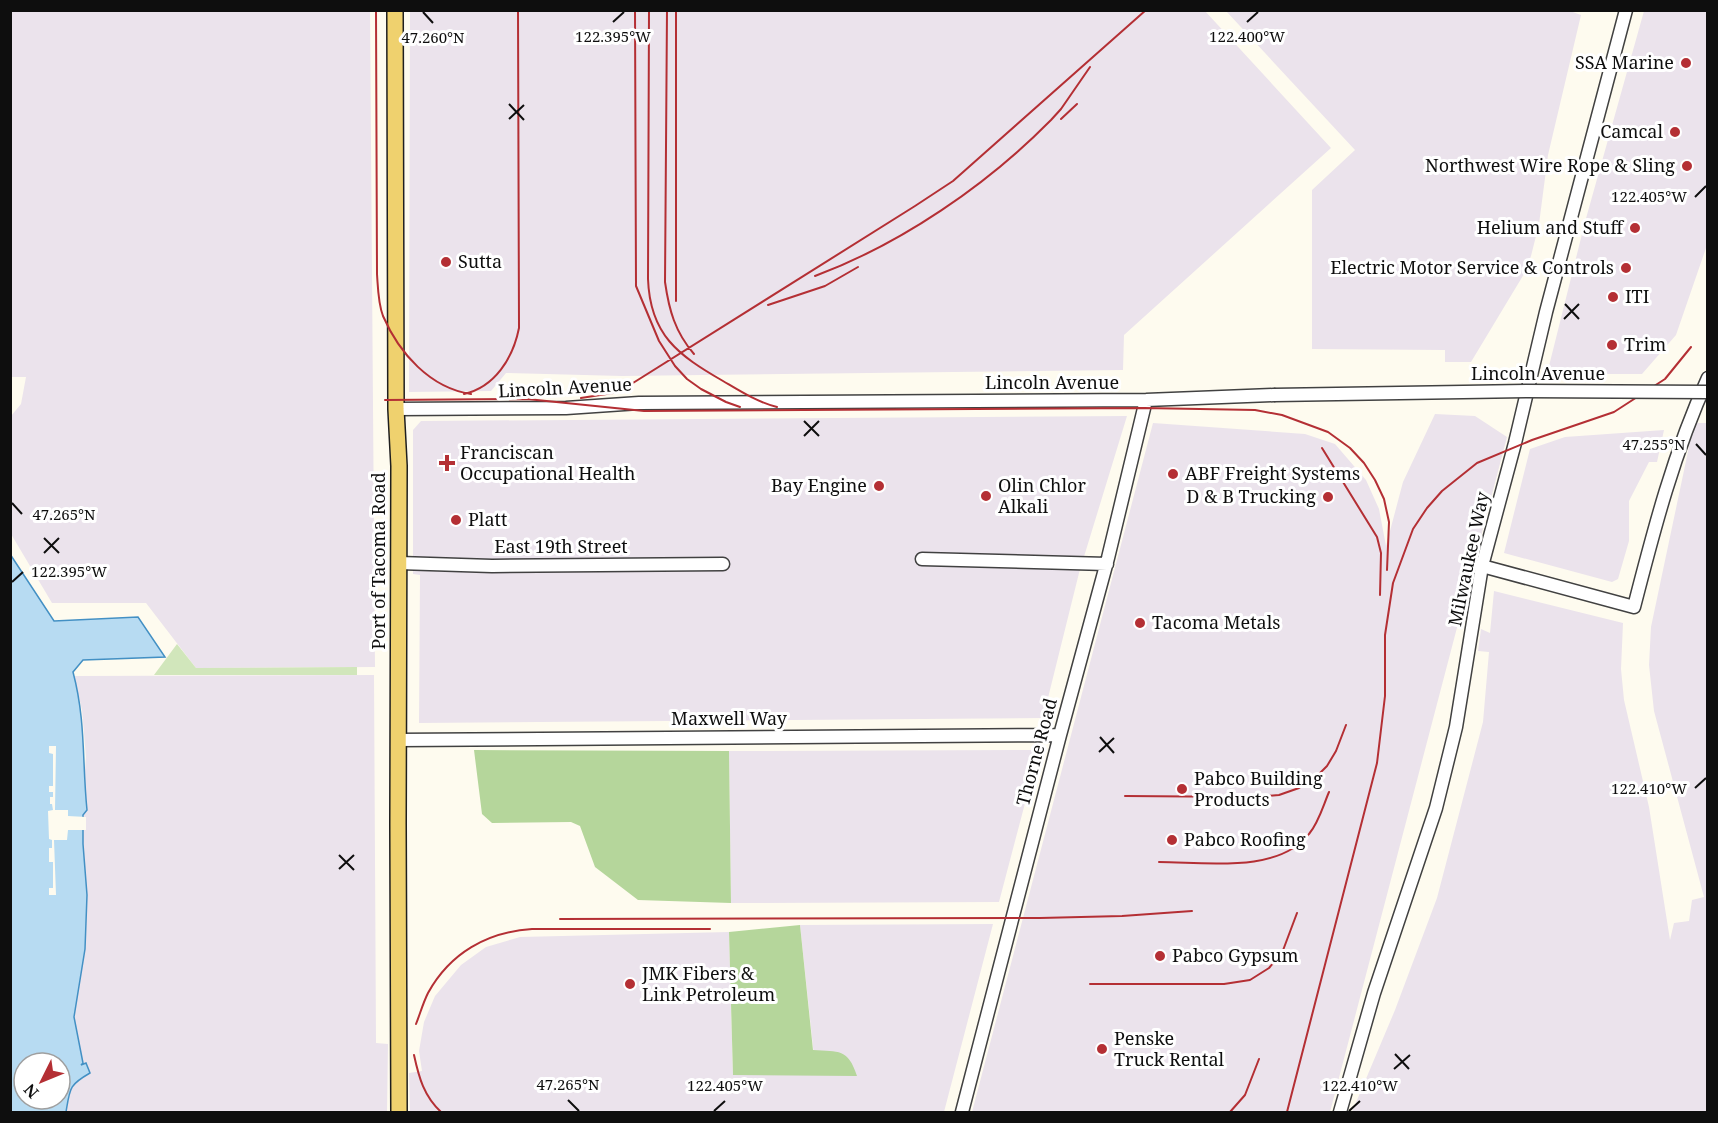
<svg xmlns="http://www.w3.org/2000/svg" width="1718" height="1123" font-family="'Noto Serif',serif">
  <style>
    .industrial { fill: #ebe3ec }
    .green { fill: #d1e6bb }
    .forest { fill: #b5d69b }
    .water { fill: #b7dbf2; stroke: #4390c4; stroke-width: 1.5; fill-rule: evenodd }
    .pier { fill: #fefbef }
    .lines { fill: none; stroke-linecap: round; stroke-linejoin: round }
    .minor-casing { stroke: #414141; stroke-width: 15 }
    .major-casing { stroke: #1f1f1f; stroke-width: 18 }
    .minor { stroke: #fff; stroke-width: 12 }
    .major { stroke: #efd16e; stroke-width: 15 }
    .rail { stroke: #b42f34; stroke-width: 2 }
    .minor-bridge-casing { stroke: #414141; stroke-width: 15; stroke-linecap: butt }
    .minor-bridge { stroke: #fff; stroke-width: 12 }
    .ticks { fill: none; stroke: #0e0e0e; stroke-width: 2 }
    .poi-dot { fill: #b42f34; stroke: #fff; stroke-width: 2 }
    .labels { text-anchor: middle; stroke-width: 6; stroke-linejoin: round; paint-order: stroke }
    .poi-label { font-size: 18px; fill: #0e0e0e; stroke: #fff; text-anchor: start }
    .street-label { font-size: 18px; fill: #0e0e0e; stroke: #fff }
    .ticks-label { font-size: 15px; text-anchor: middle; fill: #0e0e0e; stroke: #fff; stroke-width: 6; stroke-linejoin: round; paint-order: stroke }
  </style>
  <rect width="100%" height="100%" fill="#fefbef"/>
  <path class="industrial" d="M11,11H370L375,667L196,668L146,603H52L11,534V416L21,404L26,377H10Z
    M410,11H1205L1331,148L1124,335L1123,370L622,376L506,373L491,391L409,392Z
    M1570,11L1581,15L1548,155L1539,224L1531,256L1524,274L1471,362H1445V350L1312,349V190L1355,150L1226,11Z
    M1644,11H1707V245L1676,335L1642,374H1547L1585,222Z
    M1435,414L1475,416L1507,437L1330,1112H972L1153,423L1305,434L1335,444L1366,480L1379,509L1386,546L1403,482Z
    M1127,416L1079,573L1043,718L419,723L420,575L413,574V430L421,421Z
    M1694,423H1707V1112H1352L1395,1010L1437,898L1483,722L1489,652L1478,651L1481,629L1490,633L1494,591L1623,623L1621,669L1624,700L1649,807L1670,940L1674,923L1689,921L1692,900L1704,897L1654,711L1649,665L1651,627Z
    M1664,430L1657,462H1649L1629,501V541L1618,579L1612,582L1504,553L1530,449L1565,437Z
    M374,675L376,1043L388,1044L387,1112H66L71,1088L77,1077L78,1067L83,1063L74,1017L85,949L87,895L83,844V815L87,810L84,783L86,757L82,710L74,676Z
    M1039,750L999,902L731,903L729,751Z
    M993,924L944,1112H410L409,1073L422,1071L419,1051L424,1022L435,996L461,965L486,947L520,937L729,932L733,1075H816L800,925Z"/>
  <path class="green" d="M177,644L196,668L357,667V675H154Z"/>
  <path class="forest" d="M474,750L729,751L731,903L638,900L595,867L580,826L571,822L492,823L482,814Z
    M800,925L813,1050C839,1052 848,1048 857,1076L733,1075L729,932Z"/>
  <path class="water" d="M10,554L54,621L138,617L165,657L83,660L73,672C86,721 82,761 87,810L83,815V844L87,895L85,949L74,1017L83,1063L81,1065L86,1063L90,1073C69,1085 70,1088 66,1112H11ZM24,1063H60V1099H24Z"/>
  <path class="pier" d="M49,746H56L55,810H68V816L86,817V830H68L67,840H54L56,895H49V888H53V862H49V848H52V840L49,839L48,811L53,810L52,804H50V797H53V792H49V786H53V754L49,753Z"/>
  <g class="lines">
    <defs>
      <path id="minor" d="M396,409L566,408L639,403L1146,400L1274,395
        M922,559L1107,564
        M399,563L492,566L723,564
        M1482,566L1634,607C1654,529 1674,452 1708,378
        M398,740L1060,735
        M962,1112L1060,735L1108,558L1146,400
        M1340,1112L1374,993L1436,808L1456,727L1482,566L1515,443L1546,312L1626,10"/>
      <path id="major" d="M395,10L396,409L399,466L398,824L399,1112"/>
    </defs>
    <use href="#minor" class="minor-casing"/>
    <use href="#major" class="major-casing"/>
    <use href="#minor" class="minor"/>
    <use href="#major" class="major"/>
    <path class="rail" d="M376,10L377,274C378,288 378,303 383,316C399,353 430,388 471,394
      M635,10L636,286L659,341L675,366L687,379L701,389L726,402L740,407
      M649,10L648,279C650,335 678,355 723,381C740,391 757,402 777,407
      M667,10L665,282C669,310 675,332 694,354
      M1061,119L1077,104
      M815,276C901,244 987,185 1051,120L1061,109L1090,67
      M676,301V10
      M768,305L825,286L858,267
      M464,394C495,387 513,358 519,328L518,10
      M581,398L613,393L625,388L915,206L953,181L1146,10
      M385,400L527,399L644,411L1144,408L1255,410L1282,415L1328,432L1350,448L1364,463L1375,480L1384,499L1389,522L1387,570
      M1322,448L1377,537L1381,553L1380,595
      M1125,796L1255,797L1279,795L1299,788L1314,779L1327,766L1336,751L1346,725
      M1159,862C1204,862 1278,874 1309,834C1319,822 1323,806 1329,792
      M560,919L1040,918L1122,916L1192,911
      M1090,984H1224L1250,980L1269,968L1282,953L1297,913
      M416,1024C420,1014 423,1003 428,993C450,953 487,932 532,929H710
      M414,1055C419,1078 424,1096 441,1112
      M1230,1112L1245,1095L1259,1059
      M1287,1112L1377,763L1385,696V635L1393,583L1413,529L1427,508L1442,491L1477,463L1532,440L1614,412L1665,379L1691,347"/>
    <defs>
      <path id="minor-bridge" d="M1274,395L1526,391L1708,392"/>
    </defs>
    <use href="#minor-bridge" class="minor-bridge-casing"/>
    <use href="#minor-bridge" class="minor-bridge"/>
  </g>
  <path class="ticks" d="M423,12L433,23M613,22L624,12M1247,22L1258,12M509,104L524,120M509,119L524,105M1695,197L1706,186M1565,304L1579,319M1564,319L1579,304M804,421L819,436M804,436L819,421M1696,444L1706,455M12,503L22,514M44,538L59,553M44,553L59,538M12,582L23,572M1100,737L1114,753M1099,752L1114,738M1695,788L1706,778M339,855L354,870M339,869L354,855M1395,1054L1409,1069M1394,1069L1410,1055M568,1100L579,1111M714,1111L725,1101M1349,1111L1360,1101"/>
  <g class="poi-dot">
    <circle cx="1686" cy="63" r="6"/>
    <circle cx="1675" cy="132" r="6"/>
    <circle cx="1687" cy="166" r="6"/>
    <circle cx="1635" cy="228" r="6"/>
    <circle cx="446" cy="262" r="6"/>
    <circle cx="1626" cy="268" r="6"/>
    <circle cx="1613" cy="297" r="6"/>
    <circle cx="1612" cy="345" r="6"/>
    <path d="M444 454h6v6h6v6h-6v6h-6v-6h-6v-6h6z"/>
    <circle cx="1173" cy="474" r="6"/>
    <circle cx="879" cy="486" r="6"/>
    <circle cx="986" cy="496" r="6"/>
    <circle cx="1328" cy="497" r="6"/>
    <circle cx="456" cy="520" r="6"/>
    <circle cx="1140" cy="623" r="6"/>
    <circle cx="1182" cy="789" r="6"/>
    <circle cx="1172" cy="840" r="6"/>
    <circle cx="1160" cy="956" r="6"/>
    <circle cx="630" cy="984" r="6"/>
    <circle cx="1102" cy="1049" r="6"/>
  </g>
  <g class="labels">
    <g class="poi-label">
      <text x="1674" y="69" text-anchor="end">SSA Marine</text>
      <text x="1663" y="138" text-anchor="end">Camcal</text>
      <text x="1675" y="172" text-anchor="end">Northwest Wire Rope &amp; Sling</text>
      <text x="1623" y="234" text-anchor="end">Helium and Stuff</text>
      <text x="458" y="268">Sutta</text>
      <text x="1614" y="274" text-anchor="end">Electric Motor Service &amp; Controls</text>
      <text x="1625" y="303">ITI</text>
      <text x="1624" y="351">Trim</text>
      <text x="460" y="459">Franciscan<tspan x="460" dy="21">Occupational Health</tspan></text>
      <text x="1185" y="480">ABF Freight Systems</text>
      <text x="867" y="492" text-anchor="end">Bay Engine</text>
      <text x="998" y="492">Olin Chlor<tspan x="998" dy="21">Alkali</tspan></text>
      <text x="1316" y="503" text-anchor="end">D &amp; B Trucking</text>
      <text x="468" y="526">Platt</text>
      <text x="1152" y="629">Tacoma Metals</text>
      <text x="1194" y="785">Pabco Building<tspan x="1194" dy="21">Products</tspan></text>
      <text x="1184" y="846">Pabco Roofing</text>
      <text x="1172" y="962">Pabco Gypsum</text>
      <text x="642" y="980">JMK Fibers &amp;<tspan x="642" dy="21">Link Petroleum</tspan></text>
      <text x="1114" y="1045">Penske<tspan x="1114" dy="21">Truck Rental</tspan></text>
    </g>
    <g class="street-label">
      <text x="1538" y="380">Lincoln Avenue</text>
      <text x="1052" y="389">Lincoln Avenue</text>
      <text transform="translate(565 388) rotate(-3)" y="6">Lincoln Avenue</text>
      <text x="561" y="553">East 19th Street</text>
      <text transform="translate(1469 559) rotate(-78)" y="6">Milwaukee Way</text>
      <text transform="translate(379 561) rotate(-90)" y="6">Port of Tacoma Road</text>
      <text x="729" y="725">Maxwell Way</text>
      <text transform="translate(1037 752) rotate(-75)" y="6">Thorne Road</text>
    </g>
  </g>
  <g class="ticks-label">
    <text x="613" y="42">122.395°W</text>
    <text x="1247" y="42">122.400°W</text>
    <text x="433" y="43">47.260°N</text>
    <text x="1649" y="202">122.405°W</text>
    <text x="1654" y="450">47.255°N</text>
    <text x="64" y="520">47.265°N</text>
    <text x="69" y="577">122.395°W</text>
    <text x="1649" y="794">122.410°W</text>
    <text x="568" y="1090">47.265°N</text>
    <text x="725" y="1091">122.405°W</text>
    <text x="1360" y="1091">122.410°W</text>
  </g>
  <rect width="1718" height="1123" fill="none" stroke="#0e0e0e" stroke-width="24"/>
  <g transform="translate(42 1081) rotate(227)"><circle r="28" fill="#ffffff" stroke="#9f9f9f" stroke-width="1.5"/>
  <path d="M0-4.5L10 22L0 15L-10 22Z" fill="#b42f34"/>
  <text y="-9" font-size="16" font-weight="bold" text-anchor="middle" fill="#0e0e0e">N</text>
  </g>
</svg>
